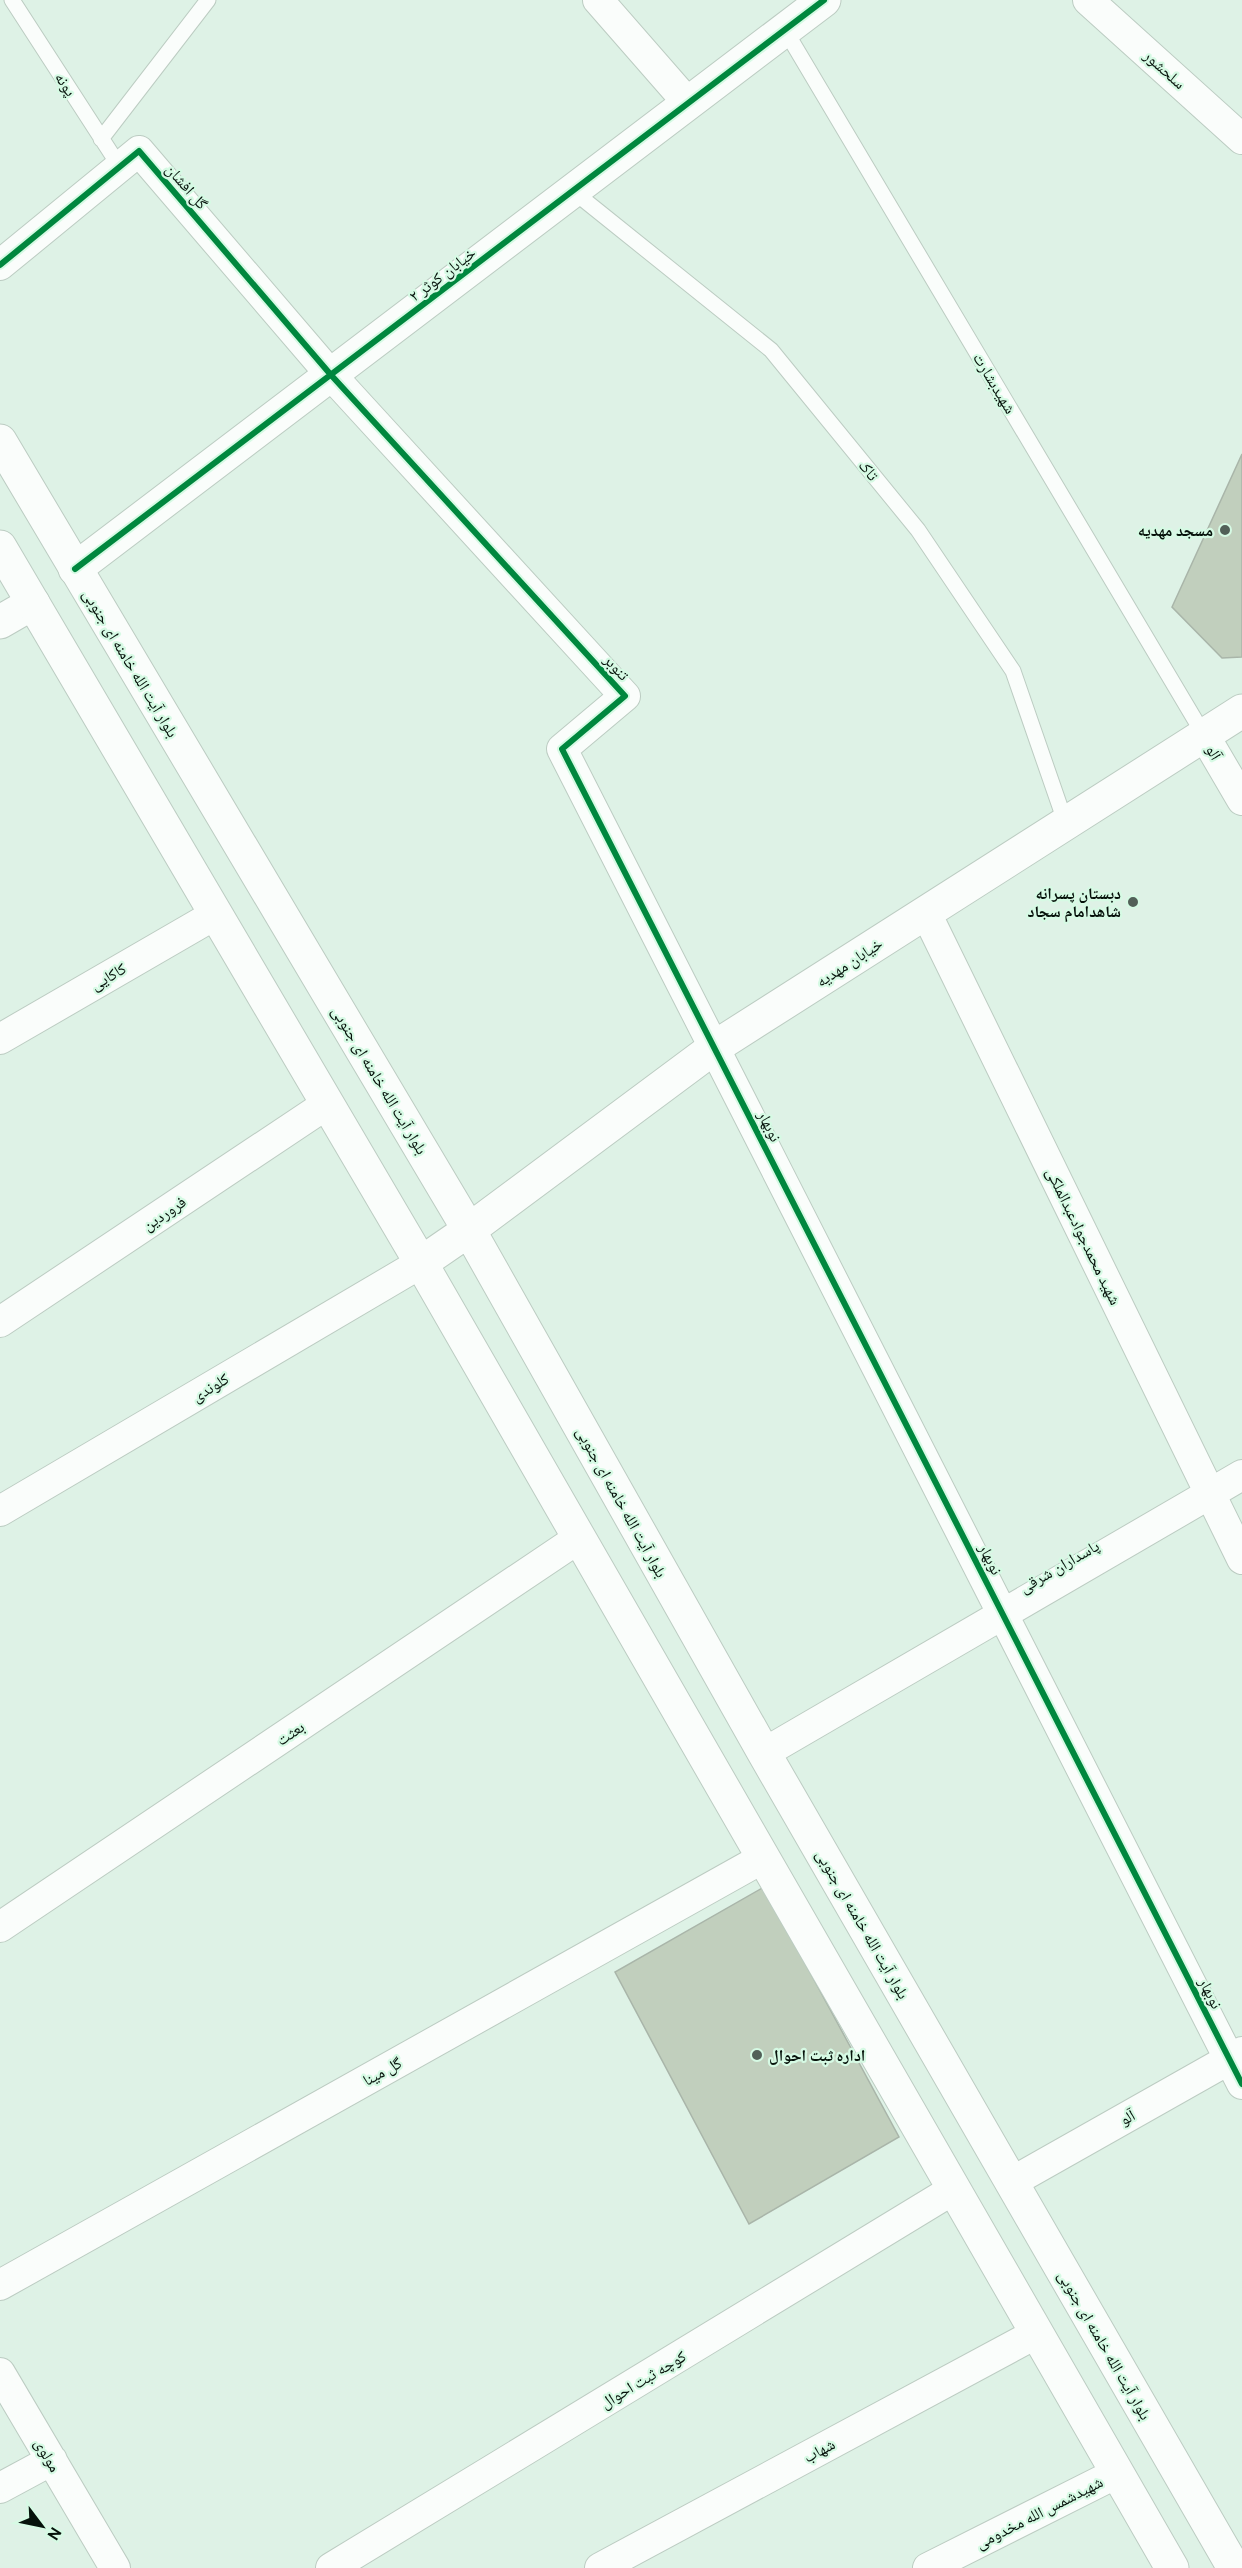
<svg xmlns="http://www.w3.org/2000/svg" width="1242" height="2568" font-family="Cabin,'Noto Naskh Arabic',sans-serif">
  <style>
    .building { fill: #c1cfbd; stroke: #a9b5a9; stroke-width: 1.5 }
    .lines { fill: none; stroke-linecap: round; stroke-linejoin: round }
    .service-casing { stroke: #bcccc2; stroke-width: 17 }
    .minor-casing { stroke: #bcccc2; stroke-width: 32 }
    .tertiary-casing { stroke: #bcccc2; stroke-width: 35 }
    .secondary-casing { stroke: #bcccc2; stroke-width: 35 }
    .service { stroke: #fafdfb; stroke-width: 15 }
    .minor { stroke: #fafdfb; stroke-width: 30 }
    .tertiary { stroke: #fafdfb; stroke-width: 33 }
    .secondary { stroke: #fafdfb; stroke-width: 33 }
    .cycleway-casing { stroke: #d6fae4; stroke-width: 10 }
    .cycleway { stroke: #00873e; stroke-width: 6 }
    .poi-dot { fill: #526058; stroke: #d6fae4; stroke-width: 2 }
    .labels { text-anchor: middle; stroke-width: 4.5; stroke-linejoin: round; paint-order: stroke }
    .street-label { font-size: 16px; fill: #06120b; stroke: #d6fae4 }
    .poi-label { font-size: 16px; font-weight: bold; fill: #06120b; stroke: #d6fae4; text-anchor: end }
  </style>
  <rect width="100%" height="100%" fill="#def2e6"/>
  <path class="building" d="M1242,454V657L1222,658L1172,607Z
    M764,1887L899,2137L749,2224L615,1972Z"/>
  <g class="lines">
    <defs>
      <path id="service" d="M12,0L120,167
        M785,30L1204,735
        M101,139L208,0
        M573,191L771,350L918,530L1013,671L1066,824"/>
      <path id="minor" d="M598,0L688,103
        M1088,0L1242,139
        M0,265L139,151L331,375L625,696L562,749L1242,2084
        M1204,735L1242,800
        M926,913L1242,1559
        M0,1039L216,914
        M0,1322L327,1104
        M0,1511L421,1263
        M764,1753L1242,1475
        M0,1927L579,1538
        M1012,2182L1242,2052
        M0,2285L763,1858
        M0,2373L115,2568
        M0,2488L52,2460
        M331,2568L954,2189
        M600,2568L1037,2333
        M928,2568L1117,2473"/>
      <path id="tertiary" d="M75,569L824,0
        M0,622L33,603
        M469,1230L715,1047L1242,711"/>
      <path id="secondary" d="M0,441L469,1230L764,1753L1234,2568
        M0,547L421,1263L1172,2568
        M421,1263L469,1230"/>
    </defs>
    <use href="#service" class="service-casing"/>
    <use href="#minor" class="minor-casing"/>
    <use href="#tertiary" class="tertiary-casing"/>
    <use href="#secondary" class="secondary-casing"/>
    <use href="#service" class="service"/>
    <use href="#minor" class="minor"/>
    <use href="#tertiary" class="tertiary"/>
    <use href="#secondary" class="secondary"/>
    <defs>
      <path id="cycleway" d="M0,265L139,151L331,375L625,696L562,749L1242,2084
        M75,569L824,0"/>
    </defs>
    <use href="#cycleway" class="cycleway-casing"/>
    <use href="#cycleway" class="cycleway"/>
  </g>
  <g class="poi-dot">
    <circle cx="1225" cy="530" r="6"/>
    <circle cx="1133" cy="902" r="6"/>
    <circle cx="757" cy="2055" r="6"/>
  </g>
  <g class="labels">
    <g class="street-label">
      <text transform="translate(1165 69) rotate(42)" y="6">سلحشور</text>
      <text transform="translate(66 84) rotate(57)" y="6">پونه</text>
      <text transform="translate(187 186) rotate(49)" y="6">گل افشان</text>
      <text transform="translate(442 274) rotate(-37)" y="6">خیابان کوثر ۲</text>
      <text transform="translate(995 383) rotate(59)" y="6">شهیدبشارت</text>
      <text transform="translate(869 470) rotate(51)" y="6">تاک</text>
      <text transform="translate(131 663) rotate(59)" y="6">بلوار آیت الله خامنه ای جنوبی</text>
      <text transform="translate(617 667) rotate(48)" y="6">تنوبر</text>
      <text transform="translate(1214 752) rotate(60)" y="6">آلو</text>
      <text transform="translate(849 962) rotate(-33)" y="6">خیابان مهدیه</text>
      <text transform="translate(108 976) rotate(-30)" y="6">کاکایی</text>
      <text transform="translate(380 1080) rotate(59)" y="6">بلوار آیت الله خامنه ای جنوبی</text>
      <text transform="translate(770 1126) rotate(63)" y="6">نوبهار</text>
      <text transform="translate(164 1213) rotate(-34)" y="6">فروردین</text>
      <text transform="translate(1084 1236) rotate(64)" y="6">شهید محمدجوادعبدالملکی</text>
      <text transform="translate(210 1387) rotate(-31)" y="6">کلوندی</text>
      <text transform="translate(622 1502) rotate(61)" y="6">بلوار آیت الله خامنه ای جنوبی</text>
      <text transform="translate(991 1559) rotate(63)" y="6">نوبهار</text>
      <text transform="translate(1059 1566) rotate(-30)" y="6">پاسداران شرقی</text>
      <text transform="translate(290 1733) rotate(-34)" y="6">بعثت</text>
      <text transform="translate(863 1924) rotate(60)" y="6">بلوار آیت الله خامنه ای جنوبی</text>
      <text transform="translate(1211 1993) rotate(63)" y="6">نوبهار</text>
      <text transform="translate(382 2071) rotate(-29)" y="6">گل مینا</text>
      <text transform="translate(1127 2117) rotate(-29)" y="6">آلو</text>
      <text transform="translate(1105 2345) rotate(60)" y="6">بلوار آیت الله خامنه ای جنوبی</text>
      <text transform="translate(643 2379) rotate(-31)" y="6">کوچه ثبت احوال</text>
      <text transform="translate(819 2450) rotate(-28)" y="6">شهاب</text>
      <text transform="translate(48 2455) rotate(60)" y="6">مولوی</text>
      <text transform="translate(1039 2512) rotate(-27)" y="6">شهیدشمس الله مخدومی</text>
    </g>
    <g class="poi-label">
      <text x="1213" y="536">مسجد مهدیه</text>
      <text x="1121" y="899">دبستان پسرانه<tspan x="1121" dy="18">شاهدامام سجاد</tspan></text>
      <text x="769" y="2061" text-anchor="start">اداره ثبت احوال</text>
    </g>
  </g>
  <g transform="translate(42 2526) rotate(122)" stroke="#d6fae4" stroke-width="4.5" paint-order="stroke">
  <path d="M0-4.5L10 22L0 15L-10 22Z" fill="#06120b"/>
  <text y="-9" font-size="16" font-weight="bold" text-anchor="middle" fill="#06120b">N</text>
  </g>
</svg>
